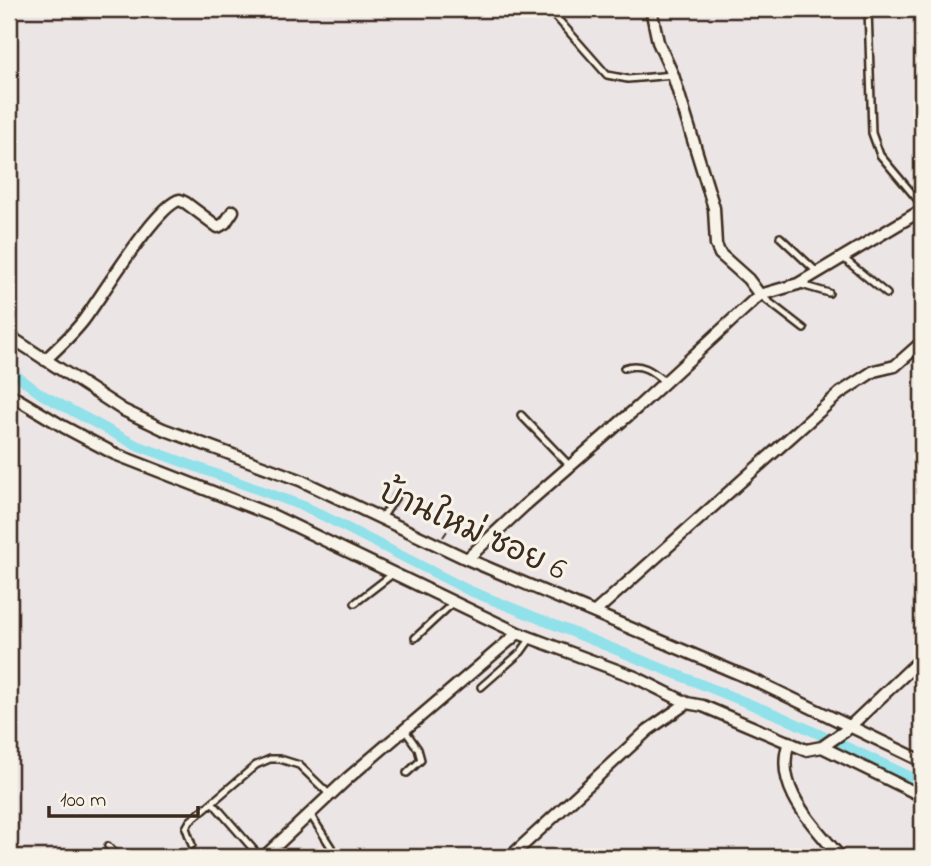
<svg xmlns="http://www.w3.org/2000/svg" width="931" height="866" font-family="'Indie Flower','Playpen Sans Thai',sans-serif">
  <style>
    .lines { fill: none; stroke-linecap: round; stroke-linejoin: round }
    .canal { stroke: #90e1e9; stroke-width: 10 }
    .lane-casing { stroke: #3b2a1e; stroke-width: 10 }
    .street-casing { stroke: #3b2a1e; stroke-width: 15 }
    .path { stroke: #3b2a1e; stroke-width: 2; stroke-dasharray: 7 5; stroke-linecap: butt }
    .lane { stroke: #f7f3e8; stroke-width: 5 }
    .street { stroke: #f7f3e8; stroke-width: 10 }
    .labels { text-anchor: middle; stroke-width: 6; stroke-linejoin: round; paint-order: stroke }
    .street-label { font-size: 32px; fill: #3b2a1e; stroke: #f7f3e8 }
  </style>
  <rect width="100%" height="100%" fill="#ece5e6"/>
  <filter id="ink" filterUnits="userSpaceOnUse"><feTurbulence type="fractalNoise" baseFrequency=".0143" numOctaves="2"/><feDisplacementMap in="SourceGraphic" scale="14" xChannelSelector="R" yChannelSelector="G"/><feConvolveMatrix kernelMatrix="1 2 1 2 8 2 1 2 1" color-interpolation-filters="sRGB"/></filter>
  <g filter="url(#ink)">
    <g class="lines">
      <path class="canal" d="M9,370L41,394L136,445L306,507L468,590L780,716L922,782"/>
      <defs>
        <path id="lane" d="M549,9L607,75L628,79L673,75
          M868,9L872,133L880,155L922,205
          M780,237L817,272
          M842,257L887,294
          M798,284L829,293
          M760,295L804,329
          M624,368C641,362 652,371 665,382
          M521,415L570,466
          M382,518L399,492
          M355,603L394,573
          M415,638L454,602
          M481,687L521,652L531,638
          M404,729L418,749L421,760L407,773
          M213,803L260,857
          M310,814L333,850
          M192,845L186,828L190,821L256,765L270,759H280L299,765L330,795
          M108,846L118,857"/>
        <path id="street" d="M651,9L658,42L673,75L714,208L716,245L720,254L748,279L760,295
          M9,336L123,410L163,429L300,480L467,559L758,682L922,761
          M45,360C59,347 72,335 83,321C100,299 157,204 180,200L186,203L218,227L225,223L233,211
          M9,394L64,427L115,454L274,516L518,633L635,677L687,703
          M467,559L524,506L639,406L754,300L760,295L798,284L922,210
          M596,611L840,393L874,371L895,366L922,342
          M789,742C773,788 813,824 840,857
          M822,747L922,796
          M264,857L348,778L518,633
          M510,857L648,730L687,703L703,706L806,750L822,747L845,731L922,658"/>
      </defs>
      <use href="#lane" class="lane-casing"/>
      <use href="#street" class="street-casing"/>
      <path class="path" d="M443,537L460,512"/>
      <use href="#lane" class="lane"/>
      <use href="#street" class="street"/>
    </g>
  </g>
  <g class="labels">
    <g class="street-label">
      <text transform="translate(473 529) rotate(24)" y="11">บ้านใหม่ ซอย 6</text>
    </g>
  </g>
  <rect width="931" height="866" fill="none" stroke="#f7f3e8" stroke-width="35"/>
  <rect x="18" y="18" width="896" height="831" fill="none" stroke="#3b2a1e" stroke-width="2.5" filter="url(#ink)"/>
  <path d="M49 806v10h149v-10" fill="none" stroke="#3b2a1e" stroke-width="3.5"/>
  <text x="60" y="806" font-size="21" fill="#3b2a1e" stroke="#f7f3e8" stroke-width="5" paint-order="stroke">100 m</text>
</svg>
